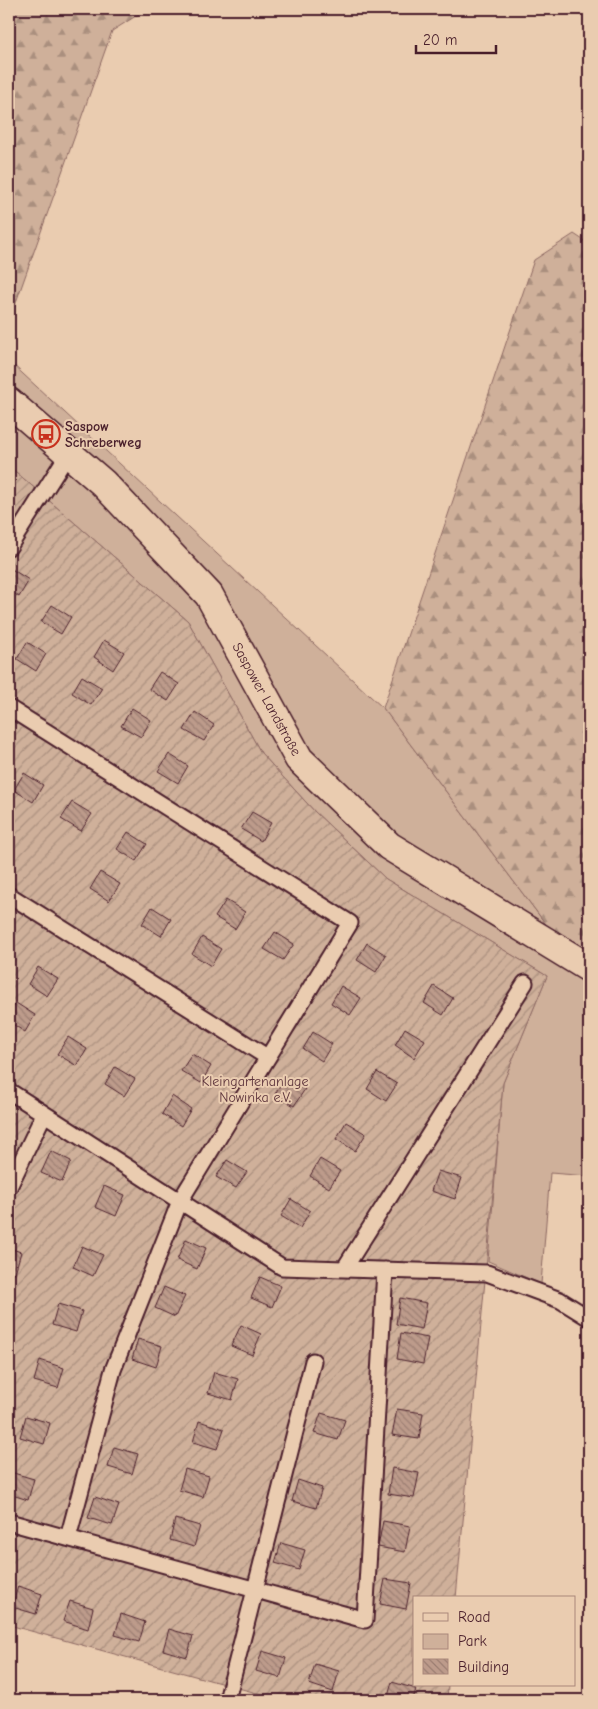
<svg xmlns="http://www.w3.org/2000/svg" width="598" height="1709" font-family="'Comic Neue',sans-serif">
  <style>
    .green { fill: #cfb09a; stroke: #8c6862 }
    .forest { fill: url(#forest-firs); stroke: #8c6862 }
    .garden { fill: url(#garden-furrows); stroke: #8c6862 }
    .building { fill: url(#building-back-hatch); stroke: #4a1f2b }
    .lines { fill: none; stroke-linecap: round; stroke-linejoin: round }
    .service-casing { stroke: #4a1f2b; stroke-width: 19 }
    .minor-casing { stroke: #4a1f2b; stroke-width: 31 }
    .service { stroke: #eaccb0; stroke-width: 15 }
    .minor { stroke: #eaccb0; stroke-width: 28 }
    .labels { text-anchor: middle; stroke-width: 4; stroke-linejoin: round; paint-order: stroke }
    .poi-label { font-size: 14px; font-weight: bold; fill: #4a1f2b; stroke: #eaccb0; text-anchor: start }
    .street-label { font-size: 14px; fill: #4a1f2b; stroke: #eaccb0 }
    .park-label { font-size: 14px; fill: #5e353c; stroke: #eaccb0 }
  </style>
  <defs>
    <pattern id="forest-firs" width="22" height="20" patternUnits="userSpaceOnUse" patternTransform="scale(1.25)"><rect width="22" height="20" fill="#cfb09a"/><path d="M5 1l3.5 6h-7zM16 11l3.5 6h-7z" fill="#aa8f7e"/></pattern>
    <pattern id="garden-furrows" width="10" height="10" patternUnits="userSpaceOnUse" patternTransform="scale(1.25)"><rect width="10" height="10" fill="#cfb09a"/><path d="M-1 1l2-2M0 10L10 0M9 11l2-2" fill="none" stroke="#aa8f7e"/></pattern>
    <pattern id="building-back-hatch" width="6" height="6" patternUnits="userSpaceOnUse" patternTransform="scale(1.25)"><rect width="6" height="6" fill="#bd9b8b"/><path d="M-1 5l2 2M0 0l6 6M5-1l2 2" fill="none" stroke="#9c7e72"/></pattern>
  </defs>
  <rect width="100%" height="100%" fill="#eaccb0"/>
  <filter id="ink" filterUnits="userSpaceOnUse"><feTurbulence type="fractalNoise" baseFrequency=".02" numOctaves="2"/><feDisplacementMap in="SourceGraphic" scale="10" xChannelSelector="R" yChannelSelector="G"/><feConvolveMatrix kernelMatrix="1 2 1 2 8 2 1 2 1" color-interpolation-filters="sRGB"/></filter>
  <g filter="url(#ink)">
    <path class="green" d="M9,361L383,708L548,927L589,953V1176L550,1173L541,1284L488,1261L503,1083L547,976L386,879L315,812L261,753L188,621L9,466Z"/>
    <path class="forest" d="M9,9H147L112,31L9,322Z
      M574,234L589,244V953L548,927L383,708L534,260Z"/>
    <path class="garden" d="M9,466L188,621L261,753L315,812L386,879L547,976L503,1083L456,1598H414V1685H448L447,1700H282L9,1625Z"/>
    <path class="building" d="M10,568L29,580L19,597L9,590Z
      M52,605L71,617L61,634L41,622Z
      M104,640L124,652L113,670L94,657Z
      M27,642L46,654L36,671L17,659Z
      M160,672L179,684L168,701L149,689Z
      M82,676L102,688L91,705L72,693Z
      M132,708L151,720L141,737L121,726Z
      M195,712L214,725L204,741L184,730Z
      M169,754L188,766L178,783L158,771Z
      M24,773L43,785L33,802L14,790Z
      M72,802L92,814L81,831L61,819Z
      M252,812L271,823L261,841L241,829Z
      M128,832L147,844L136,861L117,849Z
      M100,872L120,884L109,901L90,889Z
      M226,900L245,912L235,929L215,917Z
      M152,907L171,919L161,936L142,924Z
      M275,932L294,944L283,960L264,949Z
      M202,937L221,949L211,966L192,954Z
      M367,943L386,955L376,972L357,960Z
      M38,967L58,979L47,996L28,984Z
      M341,986L361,998L350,1015L331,1003Z
      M434,986L453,998L443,1015L424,1003Z
      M16,1003L35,1015L25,1032L9,1022V1015Z
      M405,1028L425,1040L414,1058L395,1045Z
      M313,1032L332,1044L322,1061L303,1049Z
      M68,1037L87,1049L77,1066L57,1054Z
      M192,1054L211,1066L201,1083L181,1071Z
      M115,1067L135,1079L124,1096L105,1084Z
      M377,1072L397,1084L386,1101L367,1089Z
      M285,1077L305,1089L294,1106L275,1094Z
      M172,1096L191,1109L181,1126L162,1114Z
      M346,1122L366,1134L355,1151L336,1139Z
      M51,1151L71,1161L62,1182L41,1173Z
      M320,1159L340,1171L329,1188L310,1176Z
      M227,1160L247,1172L236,1188L216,1177Z
      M438,1171L462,1178L455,1199L431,1191Z
      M104,1186L125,1195L116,1216L95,1207Z
      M291,1199L310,1211L300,1228L281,1216Z
      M186,1239L206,1248L197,1269L177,1260Z
      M82,1246L103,1255L93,1276L73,1267Z
      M9,1248L21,1252L15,1273L9,1271Z
      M260,1277L281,1286L272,1307L251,1298Z
      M164,1287L185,1296L175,1317L155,1308Z
      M400,1298L427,1303L422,1329L396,1324Z
      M58,1304L82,1311L76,1332L52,1325Z
      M241,1325L261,1334L252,1355L231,1346Z
      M401,1333L428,1338L423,1364L397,1359Z
      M138,1339L162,1346L156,1367L132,1359Z
      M40,1360L64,1368L58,1388L34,1381Z
      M214,1372L238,1379L232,1400L208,1393Z
      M397,1409L423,1413L419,1439L392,1435Z
      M321,1413L345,1420L338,1440L314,1433Z
      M26,1416L50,1423L44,1444L20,1437Z
      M199,1421L224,1429L217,1449L193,1442Z
      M114,1447L138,1454L132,1474L108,1467Z
      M392,1468L419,1473L414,1498L388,1494Z
      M185,1469L209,1476L203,1497L179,1490Z
      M10,1472L34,1479L28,1500L9,1494Z
      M298,1480L322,1488L316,1508L292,1501Z
      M95,1497L119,1505L112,1525L88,1518Z
      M175,1519L200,1526L194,1547L170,1540Z
      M383,1521L410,1526L405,1552L378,1547Z
      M281,1543L305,1550L299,1570L275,1563Z
      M385,1579L411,1583L406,1609L380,1604Z
      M18,1586L42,1594L36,1614L12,1607Z
      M70,1601L93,1608L88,1629L63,1621Z
      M121,1614L145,1622L139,1642L115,1635Z
      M169,1629L193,1636L187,1657L163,1650Z
      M262,1651L286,1658L280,1678L256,1671Z
      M315,1664L339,1671L333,1692L309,1684Z
      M392,1682L416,1689L413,1700H387Z"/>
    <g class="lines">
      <defs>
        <path id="service" d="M9,547L68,454
          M9,708L350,923L180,1201L113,1370L68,1538
          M9,895L267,1057
          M525,983L344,1269L487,1273L560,1300L589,1318
          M9,1091L282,1267L344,1269
          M9,1187L44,1114
          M9,1522L365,1620L385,1270
          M227,1700L313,1361"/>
        <path id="minor" d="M9,402L103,483L209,595L299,759L389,846L589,968"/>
      </defs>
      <use href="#service" class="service-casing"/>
      <use href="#minor" class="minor-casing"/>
      <use href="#service" class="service"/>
      <use href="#minor" class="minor"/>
    </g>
  </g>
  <defs>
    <symbol id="bus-ring" viewBox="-11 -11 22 22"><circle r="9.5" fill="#eaccb0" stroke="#c8321e" stroke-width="1.5"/><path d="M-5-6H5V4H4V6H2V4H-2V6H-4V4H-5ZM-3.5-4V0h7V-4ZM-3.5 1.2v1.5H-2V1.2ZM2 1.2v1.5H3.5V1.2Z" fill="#c8321e"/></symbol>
  </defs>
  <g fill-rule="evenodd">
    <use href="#bus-ring" x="30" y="418" width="32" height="32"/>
  </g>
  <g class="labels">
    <g class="poi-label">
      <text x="65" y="431">Saspow<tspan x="65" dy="16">Schreberweg</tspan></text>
    </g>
    <g class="street-label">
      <text transform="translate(267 699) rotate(61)" y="5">Saspower Landstraße</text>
    </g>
    <g class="park-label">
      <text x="255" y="1086">Kleingartenanlage<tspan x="255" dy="16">Nowinka e.V.</tspan></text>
    </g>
  </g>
  <rect width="598" height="1709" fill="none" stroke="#eaccb0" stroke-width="30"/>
  <rect x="15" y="15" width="568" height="1679" fill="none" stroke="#4a1f2b" stroke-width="2" filter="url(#ink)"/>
  <rect x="413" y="1596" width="162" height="90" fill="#eaccb0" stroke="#aa877b"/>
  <rect x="423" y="1613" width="25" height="8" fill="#eaccb0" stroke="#aa877b"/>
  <text x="458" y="1622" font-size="15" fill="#4a1f2b">Road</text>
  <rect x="423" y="1634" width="25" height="15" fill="#cfb09a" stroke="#aa877b"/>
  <text x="458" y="1646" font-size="15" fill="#4a1f2b">Park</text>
  <rect x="423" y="1659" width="25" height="15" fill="url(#building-back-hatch)" stroke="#aa877b"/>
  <text x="458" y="1672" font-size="15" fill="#4a1f2b">Building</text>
  <path d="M416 45v8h80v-8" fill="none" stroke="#4a1f2b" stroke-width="2.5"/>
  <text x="423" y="45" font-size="15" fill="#4a1f2b" stroke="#eaccb0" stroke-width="4" paint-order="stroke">20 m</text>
</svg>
